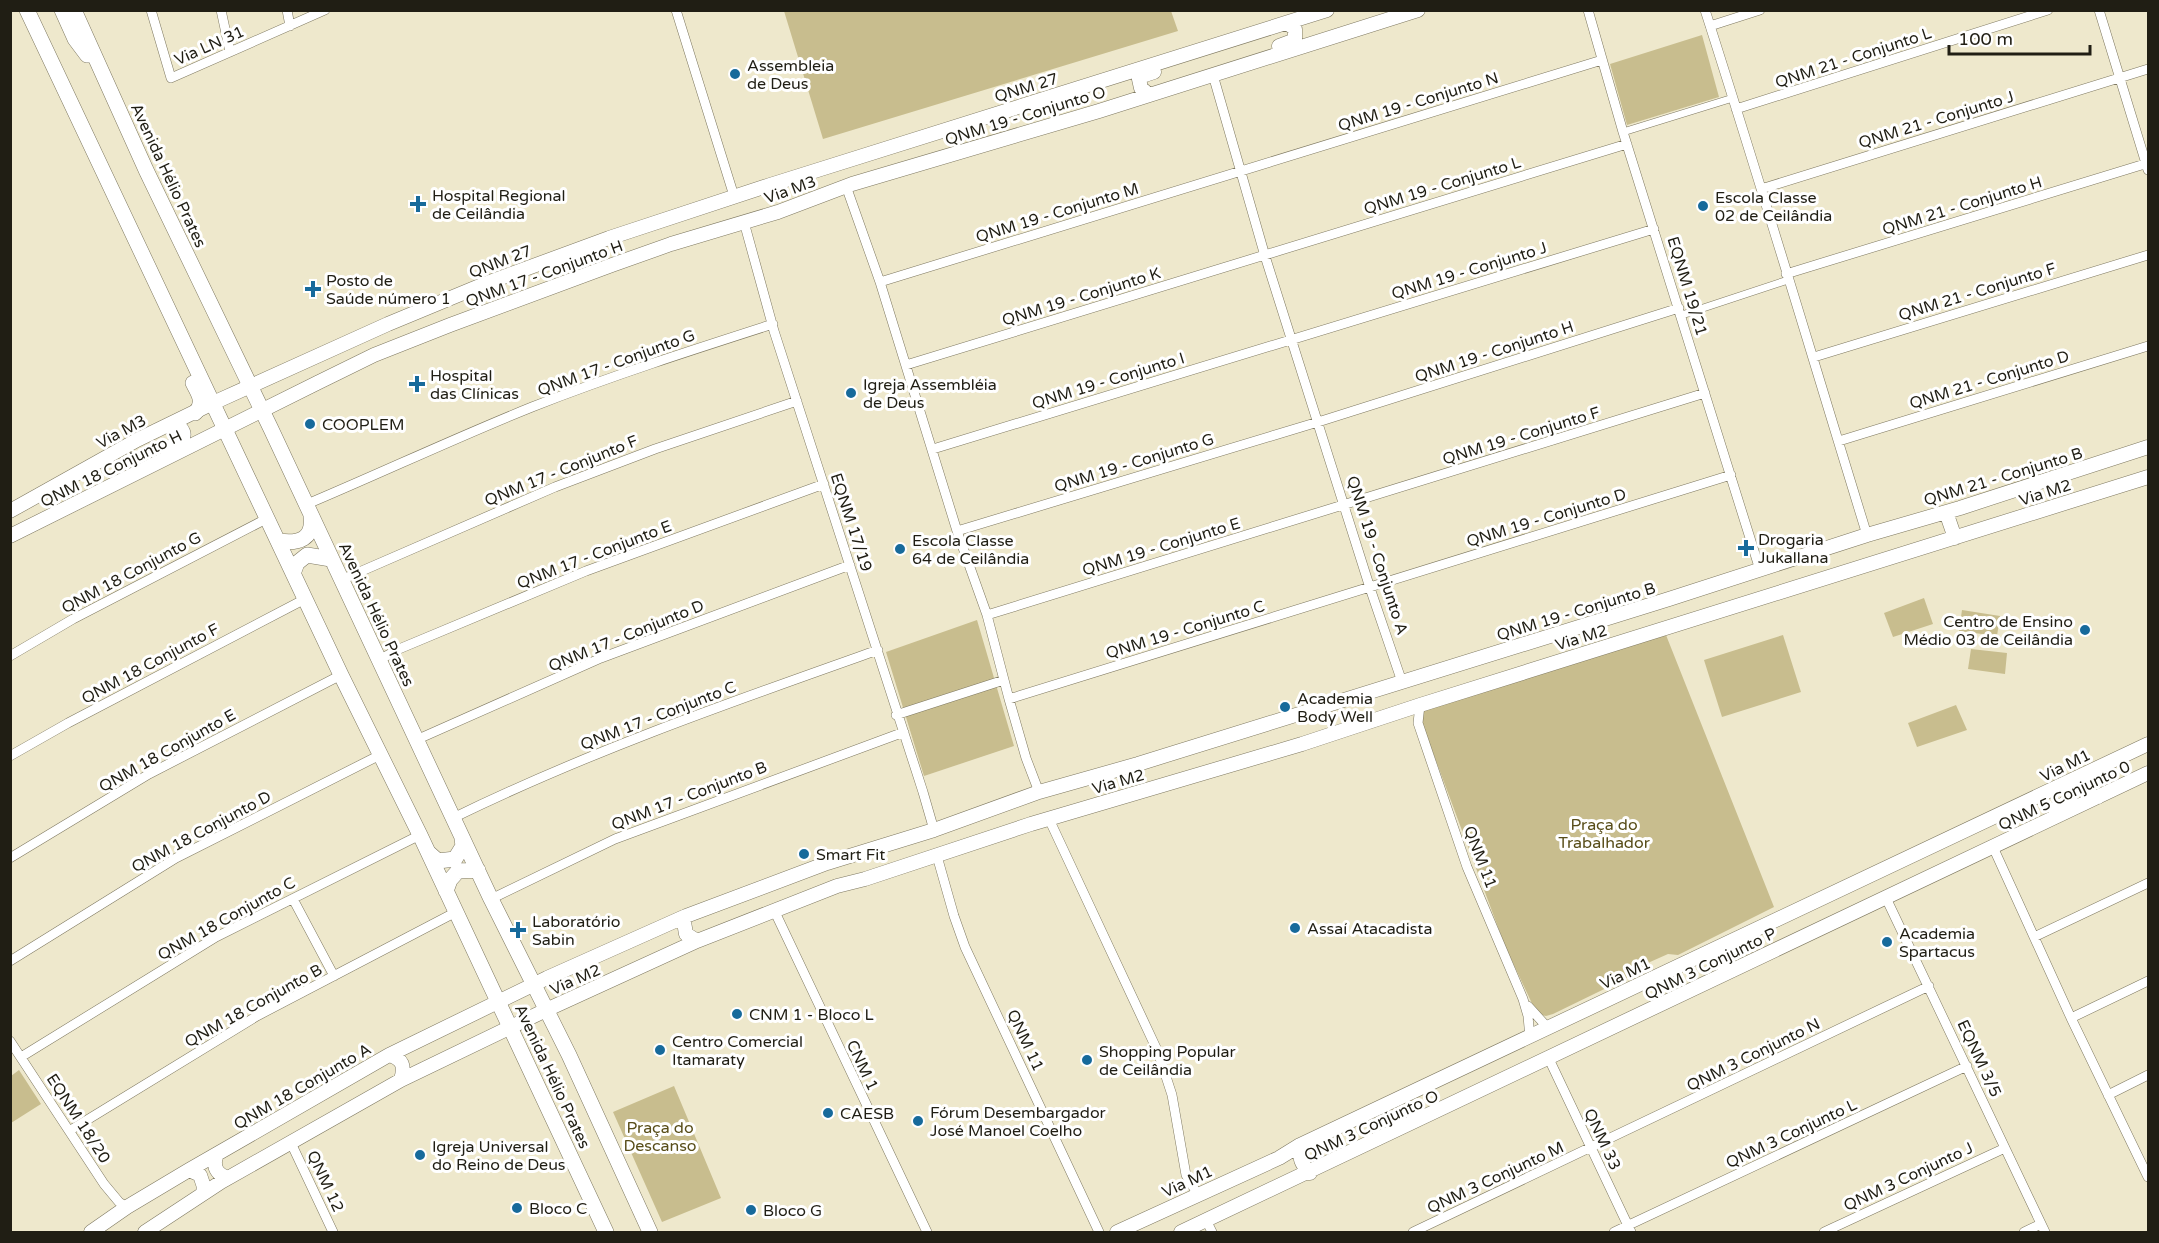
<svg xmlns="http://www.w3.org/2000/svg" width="2159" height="1243" font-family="'Varela Round',sans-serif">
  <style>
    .green { fill: #c8bd8e }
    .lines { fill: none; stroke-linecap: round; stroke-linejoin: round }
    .pedestrian-casing { stroke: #7e7860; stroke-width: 8 }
    .minor-casing { stroke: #7e7860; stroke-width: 10 }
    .secondary-casing { stroke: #7e7860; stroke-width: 15 }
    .primary-casing { stroke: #7e7860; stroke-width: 16 }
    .pedestrian { stroke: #fff; stroke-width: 7 }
    .minor { stroke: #fff; stroke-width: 9 }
    .secondary { stroke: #fff; stroke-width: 14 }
    .primary { stroke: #fff; stroke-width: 15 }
    .poi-dot { fill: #176a9b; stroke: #fff; stroke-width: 2 }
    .labels { text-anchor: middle; stroke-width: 6; stroke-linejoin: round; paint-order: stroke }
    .street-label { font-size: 16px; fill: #201e14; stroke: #fff }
    .poi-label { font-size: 16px; fill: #201e14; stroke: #fff; text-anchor: start }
    .park-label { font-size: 16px; fill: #584d19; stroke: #fff }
  </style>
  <rect width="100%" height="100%" fill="#eee8cc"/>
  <path class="green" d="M784,11H1171L1178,31L823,139Z
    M1702,35L1719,97L1627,125L1610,64Z
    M1924,598L1933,624L1893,637L1884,613Z
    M1962,610L2000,616L1997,636L1959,631Z
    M977,620L1014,746L924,776L886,652Z
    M1664,630L1774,907L1678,955L1668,954L1650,962L1631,976L1553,1014L1546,1016L1537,1014L1505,946L1419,715L1420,709Z
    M1783,635L1801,692L1722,717L1704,660Z
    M1971,649L2007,653L2005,674L1968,669Z
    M1956,705L1967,730L1917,747L1908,723Z
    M19,1070L41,1104L11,1123V1076Z
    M674,1086L721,1198L662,1222L613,1112Z"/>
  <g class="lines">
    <defs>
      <path id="pedestrian" d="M1623,132L1733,98
        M1682,315L1788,280"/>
      <path id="minor" d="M151,10L171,78L325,10
        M221,10L230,52
        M287,10L290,26
        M676,10L734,196
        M1588,10L1623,132L1760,570
        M1705,10C1761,184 1813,360 1867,535
        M2099,10L2148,170
        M1710,26L1760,10
        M1213,75L1265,256L1370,588L1402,682
        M1736,109L2048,10
        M846,186L880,282L957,531L987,615L1009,699L1026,758L1039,792
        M1761,189L2148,69
        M744,222L774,331L923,792L934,830
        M1786,274L2148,163
        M880,282L1602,60
        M1814,357L2148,255
        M906,365L1627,144
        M1839,441L2148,346
        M933,449L1654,229
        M305,505C381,473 455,438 532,407C611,376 692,350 773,324
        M957,531L1318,422L1679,308
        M341,580L555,487L655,449L797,401
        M987,615L1705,393
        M10,656L73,619L268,518
        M379,660L399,649L586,571L824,484
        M1009,699L1731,475
        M1420,705L1418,723L1467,867L1523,999L1528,1016L1530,1038
        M896,715L1004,680
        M416,740L601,658L850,565
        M10,756L68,723L305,599
        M453,818C590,751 734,701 878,650
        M1049,819L1158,1052L1172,1095L1186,1175L1198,1195
        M1993,847L2071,1018L2148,1177
        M937,856L954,916L965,947L1099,1232
        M10,858L149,774L341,675
        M1886,898L2045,1232
        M293,899L334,976
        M491,899L615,839L904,732
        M774,910L927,1232
        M2034,937L2148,883
        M10,961L176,858L380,755
        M1528,1006L1548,1028
        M2071,1018L2148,981
        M10,1041L104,1184L119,1202L127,1207
        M21,1057L216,937L420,835
        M1549,1059L1631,1232
        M2108,1095L2148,1075
        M69,1131L257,1016L456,912
        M291,1143L333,1232
        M1206,1220L1212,1232
        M1413,1232L1929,986
        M1614,1232L1967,1066
        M1824,1232L2005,1148
        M2024,1232L2041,1224"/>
      <path id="secondary" d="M1279,46L1295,40V29L1287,23
        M1149,95L1141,88L1139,79L1142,76L1154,72
        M166,449C176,444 190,439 180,427L170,425
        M10,511L137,440L213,403L388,324L487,283L609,238L770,185L1327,10
        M1946,512L1955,538
        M10,536L317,383L374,355L450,325L612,265L671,244L778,212L852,184L1099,111L1418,10
        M2097,775L2088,780L2084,788L2088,796L2098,797
        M2055,809L2066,803L2070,797L2066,788H2056
        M686,916L684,922L686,934L697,941
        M1734,946L1723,954L1720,962L1727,970L1734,969
        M389,1055C403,1059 405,1066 401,1080
        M1300,1145C1299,1158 1301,1164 1310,1173
        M216,1155C213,1167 216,1174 228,1178
        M189,1170L200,1175L204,1187L203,1193
        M91,1232L127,1207L189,1170L389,1055L547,978L686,916L827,863L934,830L1039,792L1138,764L1669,599L1867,535L1960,508L2148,447
        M145,1232L221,1182L401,1080L546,1010L697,941L837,886L865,879L1031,824L1302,744L1420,705L2148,477
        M1117,1232L1279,1158L1300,1145L2148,744
        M1181,1232L2148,773"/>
      <path id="primary" d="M27,10L341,675L420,835L606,1232
        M62,10L75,39L87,55
        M74,10L146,170L271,429L491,899L569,1055L650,1232
        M193,383C199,394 205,403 195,413
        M279,541C299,544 314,539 311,516
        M294,571L297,563L307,555L331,559
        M429,853L438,861L455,859L463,846L462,838
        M446,891L450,880L458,871L478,870"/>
    </defs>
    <use href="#pedestrian" class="pedestrian-casing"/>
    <use href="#minor" class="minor-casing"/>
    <use href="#secondary" class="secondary-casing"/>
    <use href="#primary" class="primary-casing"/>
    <use href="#pedestrian" class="pedestrian"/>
    <use href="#minor" class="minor"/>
    <use href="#secondary" class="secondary"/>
    <use href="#primary" class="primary"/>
  </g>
  <g class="poi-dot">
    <circle cx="735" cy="74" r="6"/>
    <path d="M415 195h6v6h6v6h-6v6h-6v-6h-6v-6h6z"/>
    <circle cx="1703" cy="206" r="6"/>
    <path d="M310 280h6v6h6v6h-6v6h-6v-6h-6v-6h6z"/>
    <path d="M414 375h6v6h6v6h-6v6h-6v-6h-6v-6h6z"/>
    <circle cx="851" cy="393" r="6"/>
    <circle cx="310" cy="424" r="6"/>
    <path d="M1743 539h6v6h6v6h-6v6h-6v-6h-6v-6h6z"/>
    <circle cx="900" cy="549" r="6"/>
    <circle cx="2085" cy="630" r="6"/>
    <circle cx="1285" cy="707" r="6"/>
    <circle cx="804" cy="854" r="6"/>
    <circle cx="1295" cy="928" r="6"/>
    <path d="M515 921h6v6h6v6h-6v6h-6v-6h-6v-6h6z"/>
    <circle cx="1887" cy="942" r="6"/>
    <circle cx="737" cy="1014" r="6"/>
    <circle cx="660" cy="1050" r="6"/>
    <circle cx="1087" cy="1060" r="6"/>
    <circle cx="828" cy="1113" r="6"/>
    <circle cx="918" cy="1121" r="6"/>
    <circle cx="420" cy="1155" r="6"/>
    <circle cx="517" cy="1208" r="6"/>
    <circle cx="751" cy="1210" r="6"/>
  </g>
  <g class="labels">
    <g class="street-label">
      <text transform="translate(209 45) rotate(-24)" y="6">Via LN 31</text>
      <text transform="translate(1853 57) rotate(-18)" y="6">QNM 21 - Conjunto L</text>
      <text transform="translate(1026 87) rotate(-17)" y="6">QNM 27</text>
      <text transform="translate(1418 101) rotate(-17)" y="6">QNM 19 - Conjunto N</text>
      <text transform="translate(1025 115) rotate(-17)" y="6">QNM 19 - Conjunto O</text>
      <text transform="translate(1936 119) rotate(-17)" y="6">QNM 21 - Conjunto J</text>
      <text transform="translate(169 175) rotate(65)" y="6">Avenida Hélio Prates</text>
      <text transform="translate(1442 185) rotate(-17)" y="6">QNM 19 - Conjunto L</text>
      <text transform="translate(790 189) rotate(-20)" y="6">Via M3</text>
      <text transform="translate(1962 205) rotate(-17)" y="6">QNM 21 - Conjunto H</text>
      <text transform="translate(1057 212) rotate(-17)" y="6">QNM 19 - Conjunto M</text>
      <text transform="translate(500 261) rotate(-21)" y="6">QNM 27</text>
      <text transform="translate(1469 270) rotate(-17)" y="6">QNM 19 - Conjunto J</text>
      <text transform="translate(544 273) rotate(-20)" y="6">QNM 17 - Conjunto H</text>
      <text transform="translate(1688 286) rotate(73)" y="6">EQNM 19/21</text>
      <text transform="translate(1977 291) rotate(-17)" y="6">QNM 21 - Conjunto F</text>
      <text transform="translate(1081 296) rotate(-17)" y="6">QNM 19 - Conjunto K</text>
      <text transform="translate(1494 351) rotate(-18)" y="6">QNM 19 - Conjunto H</text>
      <text transform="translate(616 362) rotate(-20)" y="6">QNM 17 - Conjunto G</text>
      <text transform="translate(1989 379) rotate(-17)" y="6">QNM 21 - Conjunto D</text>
      <text transform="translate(1108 380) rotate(-17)" y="6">QNM 19 - Conjunto I</text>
      <text transform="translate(121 431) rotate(-28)" y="6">Via M3</text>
      <text transform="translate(1521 435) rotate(-17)" y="6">QNM 19 - Conjunto F</text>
      <text transform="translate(1134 462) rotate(-17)" y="6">QNM 19 - Conjunto G</text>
      <text transform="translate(111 468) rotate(-26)" y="6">QNM 18 Conjunto H</text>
      <text transform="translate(561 470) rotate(-22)" y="6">QNM 17 - Conjunto F</text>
      <text transform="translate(2003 476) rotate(-17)" y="6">QNM 21 - Conjunto B</text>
      <text transform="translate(2045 492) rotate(-18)" y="6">Via M2</text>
      <text transform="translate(1546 517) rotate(-17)" y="6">QNM 19 - Conjunto D</text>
      <text transform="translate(852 522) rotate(72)" y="6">EQNM 17/19</text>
      <text transform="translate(1161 546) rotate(-17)" y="6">QNM 19 - Conjunto E</text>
      <text transform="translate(594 554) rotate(-21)" y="6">QNM 17 - Conjunto E</text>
      <text transform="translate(1378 555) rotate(72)" y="6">QNM 19 - Conjunto A</text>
      <text transform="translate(131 572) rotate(-28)" y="6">QNM 18 Conjunto G</text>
      <text transform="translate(1576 611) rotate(-17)" y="6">QNM 19 - Conjunto B</text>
      <text transform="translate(377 614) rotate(65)" y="6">Avenida Hélio Prates</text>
      <text transform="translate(1185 629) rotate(-17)" y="6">QNM 19 - Conjunto C</text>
      <text transform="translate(626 635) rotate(-22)" y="6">QNM 17 - Conjunto D</text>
      <text transform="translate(1581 637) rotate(-17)" y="6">Via M2</text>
      <text transform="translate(150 663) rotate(-28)" y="6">QNM 18 Conjunto F</text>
      <text transform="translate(658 715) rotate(-21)" y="6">QNM 17 - Conjunto C</text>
      <text transform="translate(167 750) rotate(-29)" y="6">QNM 18 Conjunto E</text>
      <text transform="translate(2065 765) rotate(-26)" y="6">Via M1</text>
      <text transform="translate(1118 781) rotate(-16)" y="6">Via M2</text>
      <text transform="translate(689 795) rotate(-21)" y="6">QNM 17 - Conjunto B</text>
      <text transform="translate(2064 795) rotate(-25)" y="6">QNM 5 Conjunto 0</text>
      <text transform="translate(201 831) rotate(-28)" y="6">QNM 18 Conjunto D</text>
      <text transform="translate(1481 857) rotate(69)" y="6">QNM 11</text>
      <text transform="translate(226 918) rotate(-29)" y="6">QNM 18 Conjunto C</text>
      <text transform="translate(1710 963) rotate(-26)" y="6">QNM 3 Conjunto P</text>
      <text transform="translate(1625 973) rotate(-25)" y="6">Via M1</text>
      <text transform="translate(575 979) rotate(-24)" y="6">Via M2</text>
      <text transform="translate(253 1005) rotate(-29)" y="6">QNM 18 Conjunto B</text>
      <text transform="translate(1026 1040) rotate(65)" y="6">QNM 11</text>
      <text transform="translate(1753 1054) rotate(-26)" y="6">QNM 3 Conjunto N</text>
      <text transform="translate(1980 1058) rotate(65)" y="6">EQNM 3/5</text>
      <text transform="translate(863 1065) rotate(65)" y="6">CNM 1</text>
      <text transform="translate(553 1076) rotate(65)" y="6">Avenida Hélio Prates</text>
      <text transform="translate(302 1086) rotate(-30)" y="6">QNM 18 Conjunto A</text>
      <text transform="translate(79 1118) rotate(57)" y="6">EQNM 18/20</text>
      <text transform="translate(1371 1125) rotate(-25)" y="6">QNM 3 Conjunto O</text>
      <text transform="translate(1791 1133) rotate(-25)" y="6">QNM 3 Conjunto L</text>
      <text transform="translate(1603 1139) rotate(65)" y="6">QNM 33</text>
      <text transform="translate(1908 1176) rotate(-25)" y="6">QNM 3 Conjunto J</text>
      <text transform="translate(1495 1177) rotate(-25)" y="6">QNM 3 Conjunto M</text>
      <text transform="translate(326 1181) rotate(65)" y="6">QNM 12</text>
      <text transform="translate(1187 1181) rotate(-25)" y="6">Via M1</text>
    </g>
    <g class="poi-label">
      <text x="747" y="71">Assembleia<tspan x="747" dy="18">de Deus</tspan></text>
      <text x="432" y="201">Hospital Regional<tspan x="432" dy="18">de Ceilândia</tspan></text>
      <text x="1715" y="203">Escola Classe<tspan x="1715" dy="18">02 de Ceilândia</tspan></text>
      <text x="326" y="286">Posto de<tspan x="326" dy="18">Saúde número 1</tspan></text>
      <text x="430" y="381">Hospital<tspan x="430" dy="18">das Clínicas</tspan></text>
      <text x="863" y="390">Igreja Assembléia<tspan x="863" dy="18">de Deus</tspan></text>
      <text x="322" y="430">COOPLEM</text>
      <text x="1758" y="545">Drogaria<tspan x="1758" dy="18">Jukallana</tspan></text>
      <text x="912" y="546">Escola Classe<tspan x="912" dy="18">64 de Ceilândia</tspan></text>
      <text x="2073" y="627" text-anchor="end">Centro de Ensino<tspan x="2073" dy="18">Médio 03 de Ceilândia</tspan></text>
      <text x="1297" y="704">Academia<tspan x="1297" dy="18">Body Well</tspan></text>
      <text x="816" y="860">Smart Fit</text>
      <text x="532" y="927">Laboratório<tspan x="532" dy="18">Sabin</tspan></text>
      <text x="1307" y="934">Assaí Atacadista</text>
      <text x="1899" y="939">Academia<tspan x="1899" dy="18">Spartacus</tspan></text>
      <text x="749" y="1020">CNM 1 - Bloco L</text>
      <text x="672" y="1047">Centro Comercial<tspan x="672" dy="18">Itamaraty</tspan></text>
      <text x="1099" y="1057">Shopping Popular<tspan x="1099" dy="18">de Ceilândia</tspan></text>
      <text x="930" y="1118">Fórum Desembargador<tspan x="930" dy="18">José Manoel Coelho</tspan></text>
      <text x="840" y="1119">CAESB</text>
      <text x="432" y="1152">Igreja Universal<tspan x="432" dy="18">do Reino de Deus</tspan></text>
      <text x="529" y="1214">Bloco C</text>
      <text x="763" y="1216">Bloco G</text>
    </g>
    <g class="park-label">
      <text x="1604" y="830">Praça do<tspan x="1604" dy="18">Trabalhador</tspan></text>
      <text x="660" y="1133">Praça do<tspan x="660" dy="18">Descanso</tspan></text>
    </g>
  </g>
  <rect width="2159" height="1243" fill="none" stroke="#201e14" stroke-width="24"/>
  <path d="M1949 45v9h141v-9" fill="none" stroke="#201e14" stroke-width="3"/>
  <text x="1958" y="45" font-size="18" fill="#201e14" stroke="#ffffff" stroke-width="4.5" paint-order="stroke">100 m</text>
</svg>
